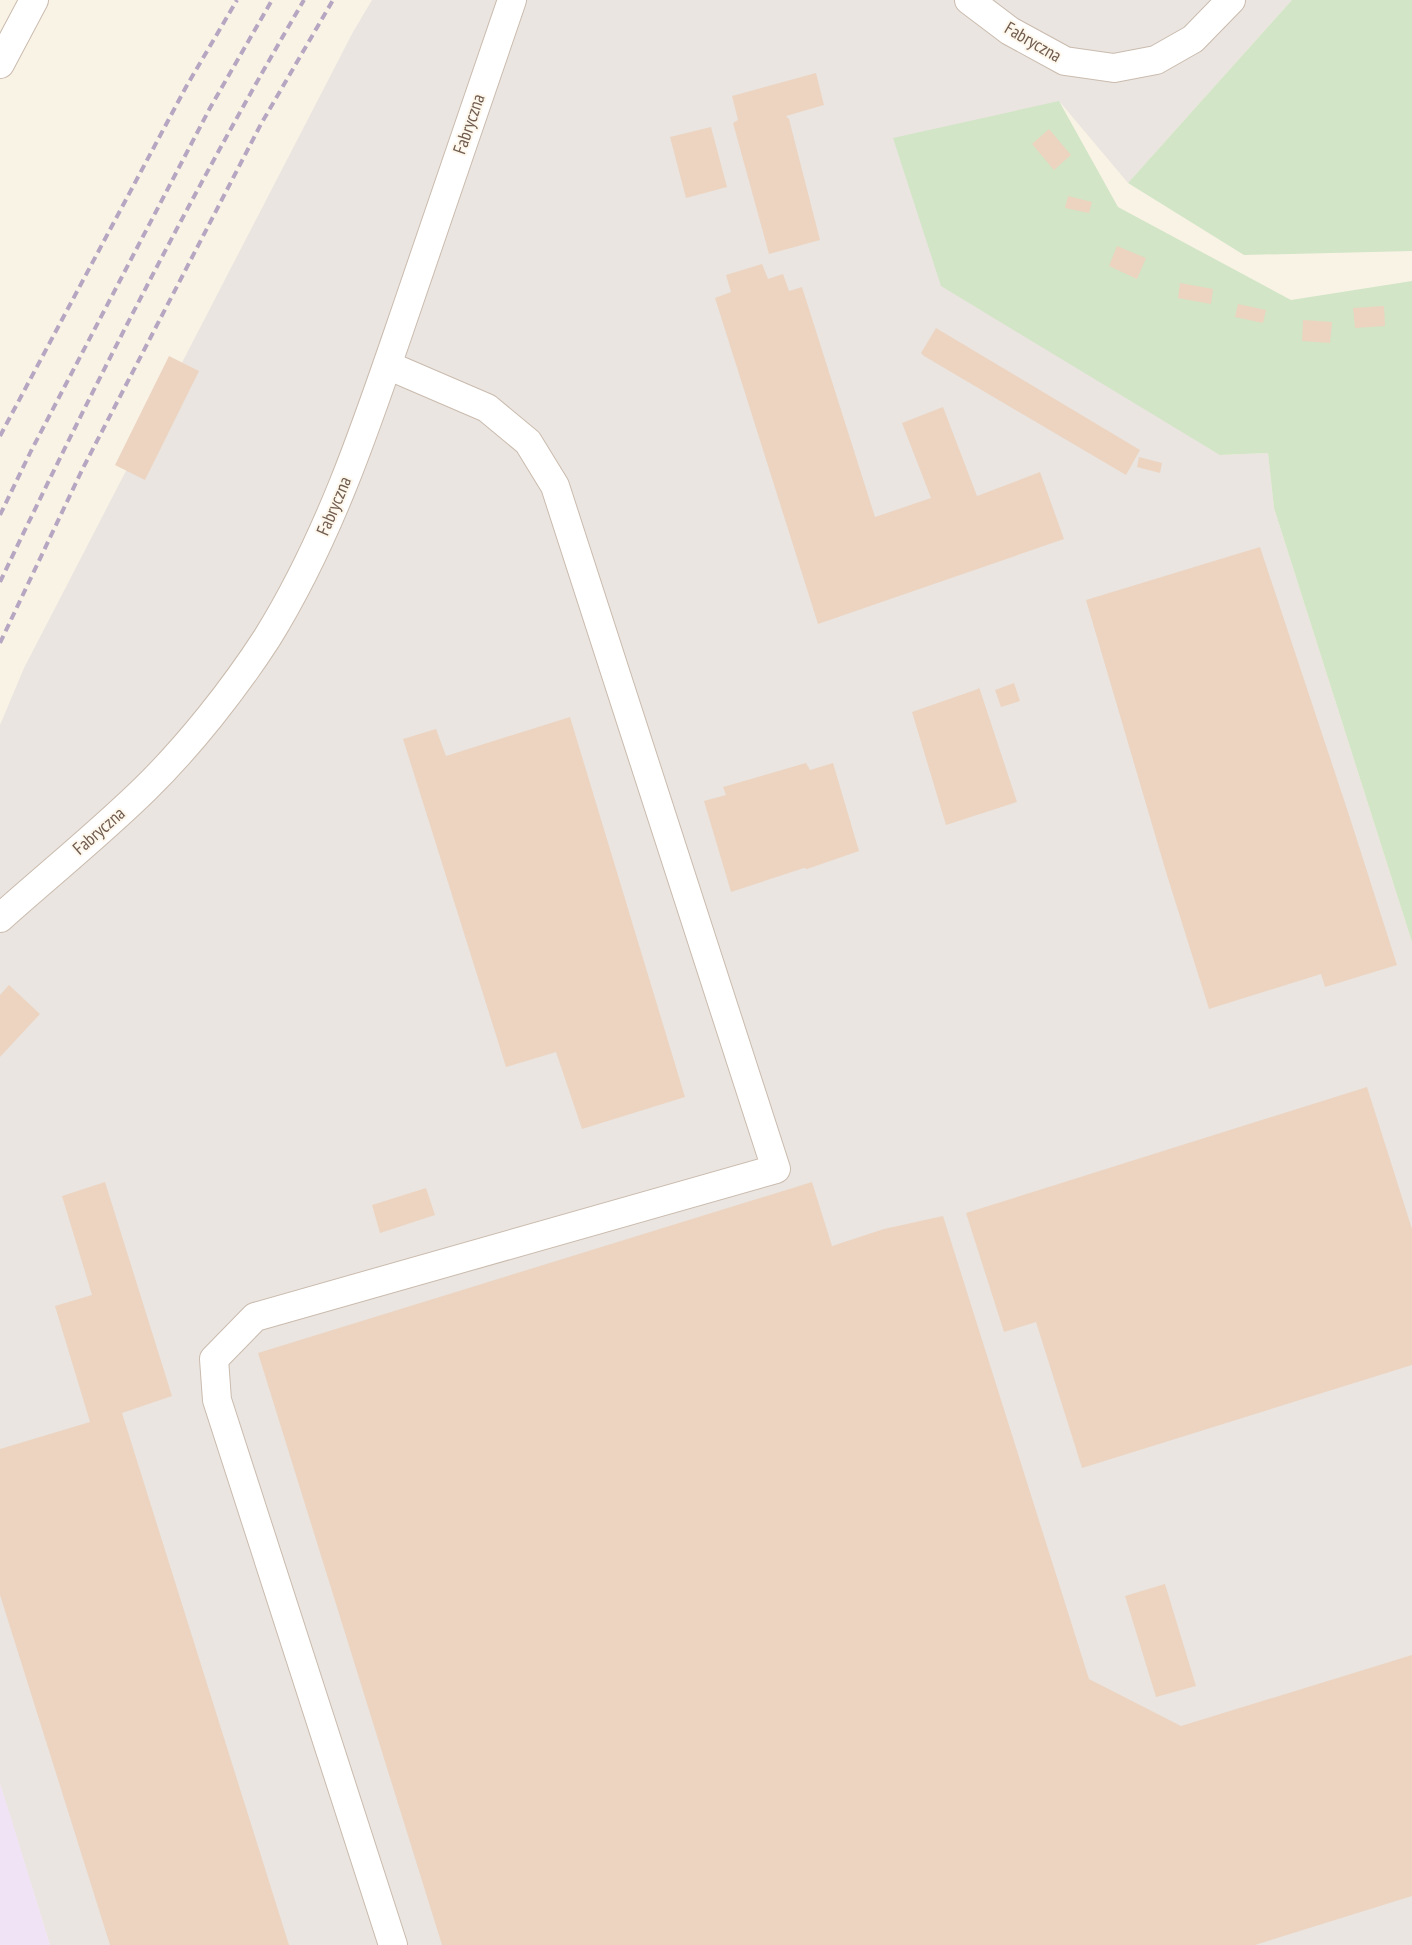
<svg xmlns="http://www.w3.org/2000/svg" width="1412" height="1945" font-family="'PT Sans Narrow',sans-serif">
  <style>
    .industrial { fill: #eae5e0 }
    .education { fill: #f0e3f6 }
    .green { fill: #d2e5c6 }
    .building { fill: #ecd4c1 }
    .lines { fill: none; stroke-linecap: round; stroke-linejoin: round }
    .minor-casing { stroke: #cabbae; stroke-width: 30 }
    .minor { stroke: #fff; stroke-width: 28 }
    .rail { stroke: #b6a6c2; stroke-width: 4; stroke-dasharray: 8 5; stroke-linecap: butt }
    .labels { text-anchor: middle; stroke-width: 4; stroke-linejoin: round; paint-order: stroke }
    .street-label { font-size: 18px; fill: #705b4e; stroke: #fdf7ec }
  </style>
  <rect width="100%" height="100%" fill="#f9f3e6"/>
  <path class="industrial" d="M372,0H1292L1128,183L1059,101L1220,455L1268,453L1274,508L1412,942V1945H50L0,1784V725L24,668L353,32Z"/>
  <path class="education" d="M0,1784L11,1818L50,1945H0Z"/>
  <path class="green" d="M1292,0H1412V251L1244,255L1128,183Z
    M1059,101L1118,207L1291,300L1412,281V942L1274,508L1268,453L1220,455L941,286L893,138Z"/>
  <path class="building" d="M816,73L824,105L786,116L789,119L820,240L769,254L733,123L738,120L732,96Z
    M711,127L727,187L686,198L670,137Z
    M1049,129L1071,155L1054,170L1032,144Z
    M1068,196L1092,202L1089,213L1065,208Z
    M1117,246L1146,258L1137,279L1109,266Z
    M762,264L768,279L783,274L789,291L802,287L875,517L931,498L902,423L943,407L977,496L1040,472L1064,539L818,624L715,298L731,292L726,275Z
    M1180,283L1213,289L1211,304L1178,298Z
    M1238,304L1266,310L1263,323L1235,317Z
    M1384,306L1385,326L1355,328L1353,308Z
    M1303,320L1332,322L1330,343L1302,341Z
    M936,328L1140,450L1126,475L924,356L921,353Z
    M169,356L199,371L145,480L115,465Z
    M1139,457L1162,463L1160,473L1137,467Z
    M1260,547L1349,815L1397,965L1325,987L1321,974L1209,1009L1166,872L1086,600Z
    M1014,683L1020,701L1001,707L995,690Z
    M979,687L1017,802L946,825L912,712L978,689Z
    M570,717L685,1097L582,1129L556,1052L506,1067L403,739L436,729L446,756Z
    M806,763L810,770L833,763L859,851L807,869L804,868L731,892L704,801L726,795L723,787Z
    M9,985L40,1014L0,1057V995Z
    M1367,1087L1412,1229V1365L1082,1468L1036,1322L1004,1332L966,1213Z
    M105,1182L172,1396L122,1413L289,1945H110L0,1595V1449L90,1422L55,1306L92,1295L62,1196Z
    M812,1182L832,1246L884,1229L943,1216L1089,1679L1181,1726L1412,1655V1896L1255,1945H442L258,1353Z
    M426,1188L435,1215L380,1233L372,1205Z
    M1165,1584L1196,1686L1156,1697L1125,1596Z"/>
  <g class="lines">
    <defs>
      <path id="minor" d="M969,0L1010,31L1065,61L1114,68L1156,60L1193,39L1231,0
        M0,64L34,0
        M387,365L487,408L528,442L555,486L776,1169L255,1317L214,1359L217,1400L393,1945
        M0,918C48,875 99,834 145,789C189,746 234,689 267,638C329,538 366,427 404,316C440,211 476,105 512,0"/>
    </defs>
    <use href="#minor" class="minor-casing"/>
    <use href="#minor" class="minor"/>
    <path class="rail" d="M0,436L186,87L237,0
      M0,515L31,451L210,108L272,0
      M0,582C94,385 194,188 304,0
      M0,643L82,470L261,124L333,0"/>
  </g>
  <g class="labels">
    <g class="street-label">
      <text transform="translate(1033 42) rotate(30)" y="6">Fabryczna</text>
      <text transform="translate(469 124) rotate(-71)" y="6">Fabryczna</text>
      <text transform="translate(334 506) rotate(-67)" y="6">Fabryczna</text>
      <text transform="translate(99 831) rotate(-41)" y="6">Fabryczna</text>
    </g>
  </g>
</svg>
